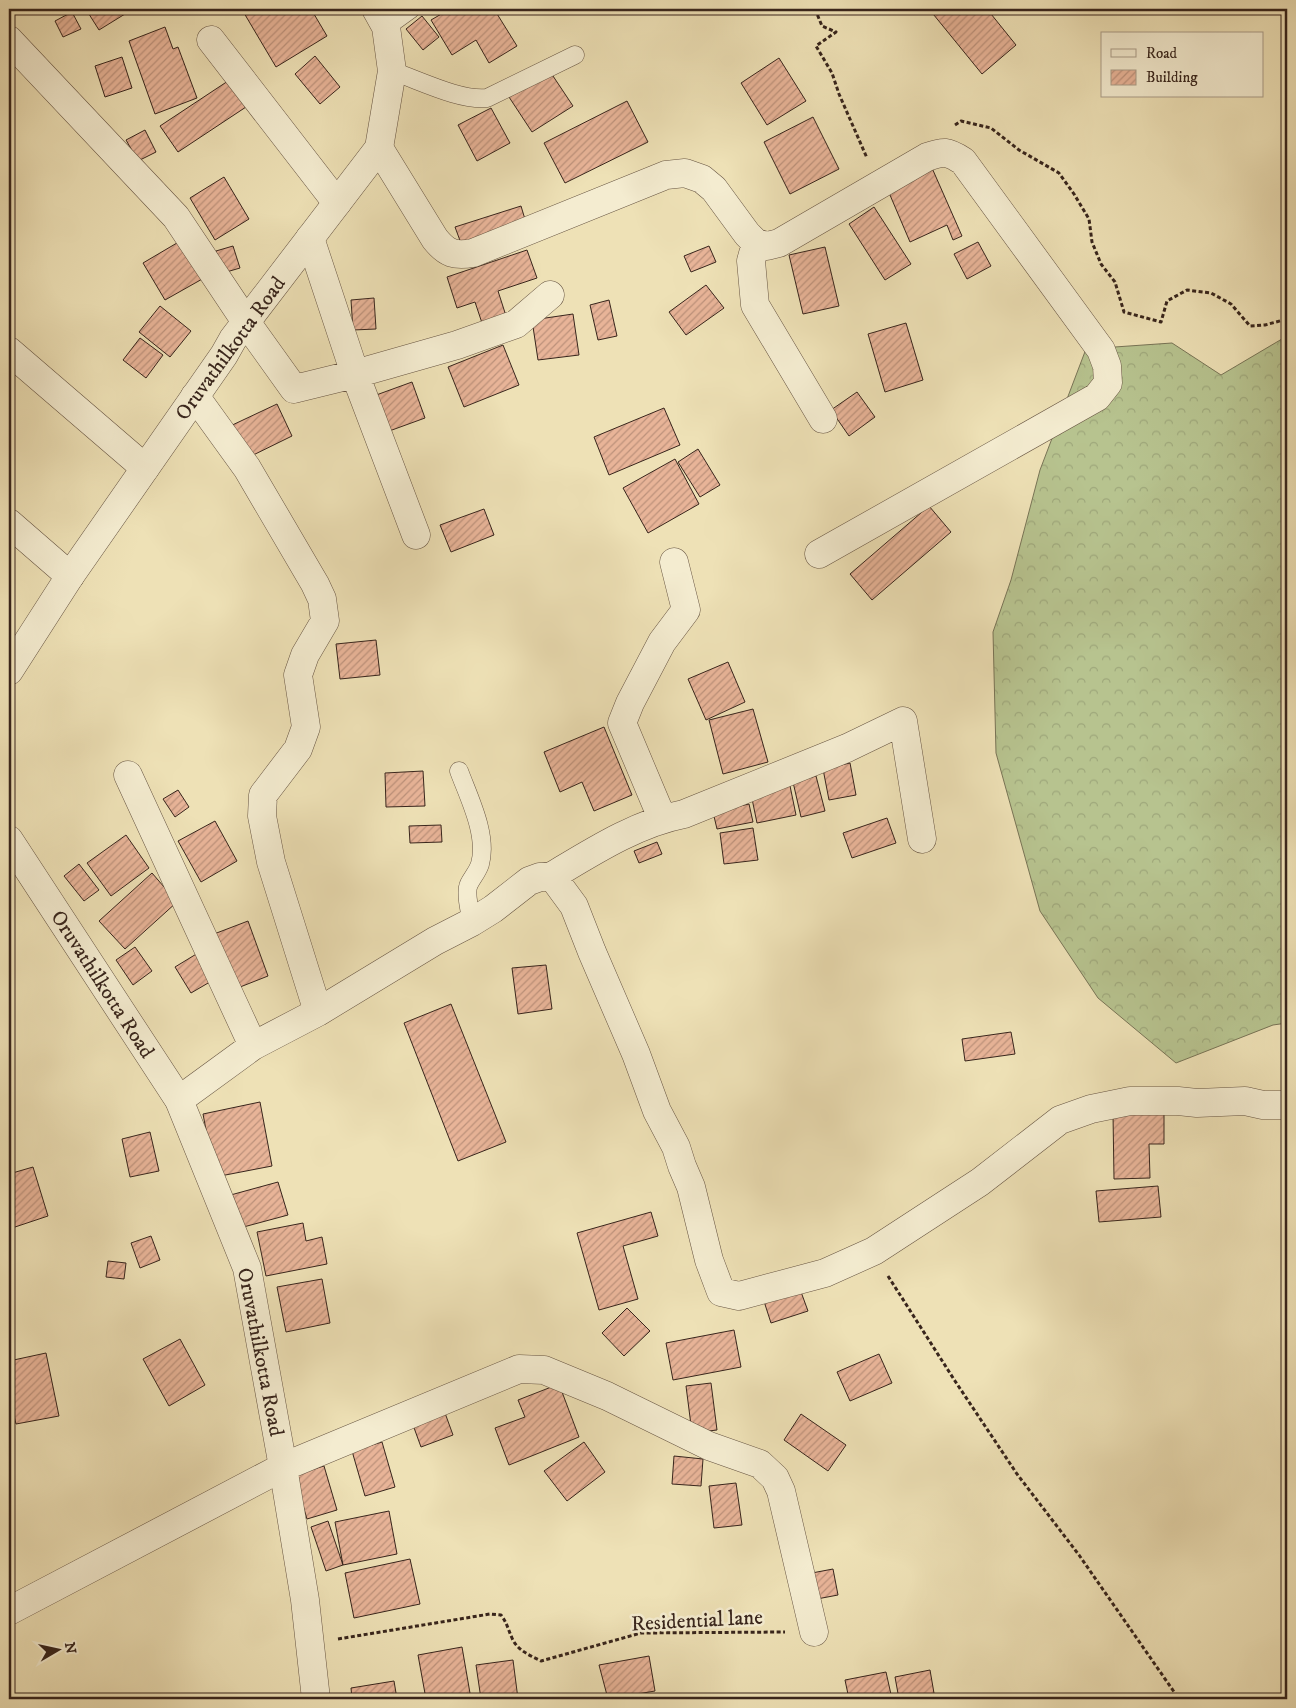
<svg xmlns="http://www.w3.org/2000/svg" width="1296" height="1708" font-family="'IM FELL DW Pica',serif">
  <style>
    .forest { fill: url(#forest-crowns); stroke: #787456 }
    .building { fill: url(#building-hatch); stroke: #38251c }
    .lines { fill: none; stroke-linecap: round; stroke-linejoin: round }
    .service-casing { stroke: #665442; stroke-width: 19 }
    .minor-casing { stroke: #665442; stroke-width: 29 }
    .tertiary-casing { stroke: #665442; stroke-width: 29 }
    .path { stroke: #38251c; stroke-width: 3; stroke-dasharray: 4 2.5; stroke-linecap: butt }
    .service { stroke: #f4ecd0; stroke-width: 18 }
    .minor { stroke: #f4ecd0; stroke-width: 28 }
    .tertiary { stroke: #f4ecd0; stroke-width: 28 }
    .labels { text-anchor: middle; stroke-width: 5; stroke-linejoin: round; paint-order: stroke }
    .street-label { font-size: 21px; fill: #38251c; stroke: #f4ecd0 }
  </style>
  <defs>
    <pattern id="forest-crowns" width="20" height="18" patternUnits="userSpaceOnUse" patternTransform="scale(1.25)"><rect width="20" height="18" fill="#b7c38f"/><path d="M2 6a3 3 0 1 1 6 0M12 15a3 3 0 1 1 6 0" fill="none" stroke="#9ea77b"/></pattern>
    <pattern id="building-hatch" width="6" height="6" patternUnits="userSpaceOnUse" patternTransform="scale(1.25)"><rect width="6" height="6" fill="#e8b498"/><path d="M-1 1l2-2M0 6l6-6M5 7l2-2" fill="none" stroke="#bd927b"/></pattern>
  </defs>
  <rect width="100%" height="100%" fill="#eee1b6"/>
  <filter id="stains"><feTurbulence type="fractalNoise" baseFrequency=".004" numOctaves="4"/><feColorMatrix values="0 0 0 0 .2 0 0 0 0 .09 0 0 0 0 .02 0 0 0 .5 -.17"/></filter>
  <radialGradient id="worn" r=".72"><stop offset=".6" stop-color="#630" stop-opacity="0"/><stop offset="1" stop-color="#630" stop-opacity=".3"/></radialGradient>
  <path class="forest" d="M1287,336V1023L1273,1025L1176,1063L1098,998L1040,911L996,753L993,632L1011,580L1040,470L1086,349L1172,343L1221,375Z"/>
  <path class="building" d="M92,9H121L125,14L99,30L87,11Z
    M250,9H311L327,36L276,67L244,13Z
    M450,9H494L517,46L489,63L476,40L452,55L431,20Z
    M929,9H987L1016,45L982,74Z
    M72,12L81,29L63,37L55,21Z
    M422,16L439,37L423,50L406,29Z
    M165,27L173,49L178,47L197,98L155,114L129,41Z
    M315,56L340,87L320,104L295,74Z
    M122,57L132,88L105,97L95,66Z
    M779,58L806,101L767,125L741,83Z
    M549,70L573,106L532,132L509,97Z
    M228,81L246,107L178,152L160,126Z
    M627,101L648,142L565,183L544,143Z
    M491,108L510,143L477,161L458,125Z
    M813,117L839,169L790,194L764,142Z
    M145,130L156,152L138,161L126,140Z
    M932,168L962,236L953,240L947,225L910,242L887,188Z
    M224,177L249,219L215,240L190,198Z
    M521,206L527,226L462,246L455,227Z
    M874,207L911,264L885,280L849,224Z
    M182,240L204,278L165,300L143,263Z
    M978,242L991,266L967,279L954,254Z
    M233,246L240,268L223,273L216,251Z
    M709,246L716,262L691,272L684,256Z
    M825,247L839,306L803,314L789,255Z
    M527,250L537,278L498,291L507,319L483,326L475,302L457,308L447,277Z
    M706,285L724,308L686,335L669,312Z
    M374,298L376,329L353,330L351,300Z
    M609,300L617,336L598,340L590,305Z
    M160,306L191,331L170,357L139,332Z
    M573,314L579,355L538,360L532,320Z
    M906,323L923,380L885,392L868,334Z
    M140,338L163,355L146,378L123,360Z
    M503,345L519,385L464,407L448,367Z
    M412,382L425,418L381,434L368,398Z
    M857,392L875,417L849,436L831,410Z
    M277,404L292,436L241,461L226,428Z
    M664,408L680,445L609,475L594,437Z
    M698,449L720,485L700,497L678,462Z
    M675,459L699,504L648,533L623,488Z
    M929,506L951,532L872,600L850,574Z
    M484,509L494,535L451,552L440,525Z
    M376,640L380,675L340,679L336,644Z
    M728,662L745,702L706,720L688,679Z
    M753,709L768,762L723,774L709,720Z
    M604,727L632,795L594,811L582,782L560,792L544,752Z
    M850,763L856,795L829,800L823,769Z
    M423,771L425,806L386,807L385,773Z
    M816,776L825,811L801,817L793,782Z
    M789,781L796,815L757,823L750,789Z
    M178,790L189,807L175,817L163,799Z
    M749,804L753,822L717,829L713,812Z
    M887,818L896,843L852,858L843,833Z
    M215,821L237,861L201,882L178,841Z
    M441,825L442,842L410,843L409,826Z
    M753,828L758,860L724,864L720,833Z
    M126,835L149,868L111,896L87,863Z
    M657,842L662,854L639,863L634,851Z
    M79,864L99,890L84,901L64,876Z
    M152,873L177,902L125,949L99,921Z
    M248,921L268,976L235,989L214,934Z
    M135,947L152,971L133,985L116,960Z
    M198,953L215,979L191,993L175,967Z
    M546,965L552,1009L518,1014L512,968Z
    M451,1004L506,1142L458,1161L404,1023Z
    M1011,1032L1015,1054L965,1061L962,1039Z
    M260,1102L272,1166L215,1177L203,1114Z
    M1164,1113V1144H1149L1150,1178L1114,1179L1113,1114Z
    M150,1132L159,1171L130,1177L122,1139Z
    M33,1167L48,1216L9,1229V1174Z
    M278,1182L288,1215L236,1229L227,1196Z
    M1158,1186L1161,1217L1099,1222L1096,1191Z
    M651,1212L658,1236L623,1246L638,1299L599,1310L577,1233Z
    M303,1223L306,1241L322,1237L327,1264L266,1276L257,1232Z
    M151,1236L160,1260L140,1268L131,1243Z
    M108,1261L126,1263L124,1279L106,1277Z
    M322,1279L330,1323L286,1332L277,1287Z
    M797,1281L808,1311L771,1323L761,1292Z
    M627,1308L650,1331L624,1356L602,1333Z
    M734,1330L741,1367L673,1380L666,1343Z
    M180,1339L205,1385L169,1406L143,1359Z
    M46,1353L59,1416L16,1424L10,1398H9V1361Z
    M879,1354L892,1383L850,1401L837,1372Z
    M711,1383L717,1430L692,1433L686,1386Z
    M559,1384L579,1437L509,1465L495,1428L525,1417L518,1400Z
    M441,1402L453,1435L421,1447L409,1414Z
    M801,1414L846,1445L828,1471L784,1440Z
    M382,1442L395,1487L365,1496L352,1451Z
    M584,1442L605,1472L567,1501L544,1471Z
    M674,1456L703,1459L701,1486L672,1484Z
    M324,1466L337,1510L307,1519L294,1475Z
    M736,1483L742,1525L714,1528L709,1486Z
    M389,1511L397,1554L343,1565L335,1522Z
    M328,1521L343,1565L326,1571L311,1527Z
    M410,1559L420,1604L354,1618L345,1573Z
    M833,1569L838,1595L801,1602L796,1576Z
    M462,1647L471,1699H426L418,1655Z
    M649,1656L655,1691L608,1699L599,1665Z
    M513,1660L518,1699H481L476,1665Z
    M930,1670L935,1699H899L895,1677Z
    M886,1672L892,1699H849L845,1680Z
    M394,1681L397,1699H352L351,1688Z"/>
  <g class="lines">
    <defs>
      <path id="service" d="M386,27L411,9
        M392,71C419,80 460,101 487,98L575,55
        M459,771C469,798 488,835 480,864C478,871 472,878 469,884C465,892 470,913 472,922"/>
      <path id="minor" d="M9,40L176,217L246,322L294,389L355,374L457,345L516,324L550,295
        M211,40L337,203
        M379,148L435,239C447,254 455,256 473,253L666,175L685,173L702,179L714,189L747,234L756,243L767,246L779,243L927,157C944,151 947,151 963,161L1101,350L1107,366L1108,383L1097,397L819,554
        M310,238L355,374L416,535
        M756,243L751,261L755,305L823,419
        M9,351L145,468
        M195,396L247,468L315,584L322,599L325,621L305,655L298,675L306,727L298,749L263,795L262,816L271,862L318,1012
        M9,523L70,576
        M128,775L253,1046
        M662,818L622,723L630,703L662,642L686,610L674,562
        M552,876C592,852 637,823 684,814L847,748L903,721L922,839
        M179,1100L253,1046L318,1012L435,941L472,922L493,909L529,881L540,877L552,876L574,906L592,952L636,1054L657,1111L676,1147L682,1166L691,1187L709,1260L721,1292L739,1296L825,1273L874,1251L980,1182L1060,1120L1091,1109L1130,1101H1178L1197,1103L1245,1101L1263,1105H1287
        M316,1699L305,1600L283,1467L519,1369L544,1370L607,1396L709,1446L760,1464L775,1478L781,1491L814,1632"/>
      <path id="tertiary" d="M9,671L70,576L224,355L233,339L379,148L392,71L386,27L376,9
        M9,840L179,1100L247,1268L283,1467L9,1611"/>
    </defs>
    <use href="#service" class="service-casing"/>
    <use href="#minor" class="minor-casing"/>
    <use href="#tertiary" class="tertiary-casing"/>
    <path class="path" d="M815,9L822,26L836,32L816,46L832,73L839,94L867,158
      M955,125L961,121L991,128L1019,150L1059,173L1074,194L1089,219L1092,242L1101,264L1115,282L1124,312L1161,322L1167,301L1187,290L1211,293L1231,304L1250,326L1265,325L1287,319
      M888,1276L955,1381L1017,1474L1079,1555L1179,1699
      M338,1639L490,1614L501,1615C507,1623 508,1629 512,1638C517,1650 529,1655 541,1661L641,1633L785,1632"/>
    <use href="#service" class="service"/>
    <use href="#minor" class="minor"/>
    <use href="#tertiary" class="tertiary"/>
  </g>
  <g class="labels">
    <g class="street-label">
      <text transform="translate(230 348) rotate(-54)" y="7">Oruvathilkotta Road</text>
      <text transform="translate(103 984) rotate(57)" y="7">Oruvathilkotta Road</text>
      <text transform="translate(261 1352) rotate(79)" y="7">Oruvathilkotta Road</text>
      <text transform="translate(697 1620) rotate(-3)" y="7">Residential lane</text>
    </g>
  </g>
  <rect width="1296" height="1708" fill="none" stroke="#eee1b6" stroke-width="30"/>
  <rect x="10" y="10" width="1276" height="1688" fill="none" stroke="#38251c" stroke-width="2.5"/>
  <rect x="15" y="15" width="1266" height="1678" fill="none" stroke="#38251c"/>
  <rect x="1101" y="32" width="162" height="65" fill="#f4ecd0" stroke="#a99c88"/>
  <rect x="1111" y="49" width="25" height="8" fill="#f4ecd0" stroke="#a99c88"/>
  <text x="1146" y="58" font-size="15" fill="#38251c">Road</text>
  <rect x="1111" y="70" width="25" height="15" fill="url(#building-hatch)" stroke="#a99c88"/>
  <text x="1146" y="82" font-size="15" fill="#38251c">Building</text>
  <g transform="translate(58 1650) rotate(81)" stroke="#f4ecd0" stroke-width="4" paint-order="stroke">
  <path d="M0-4L9 19L0 12L-9 19Z" fill="#38251c"/>
  <text y="-8" font-size="14" font-weight="bold" text-anchor="middle" fill="#38251c">N</text>
  </g>
  <rect width="100%" height="100%" filter="url(#stains)"/>
  <rect width="100%" height="100%" fill="url(#worn)"/>
</svg>
